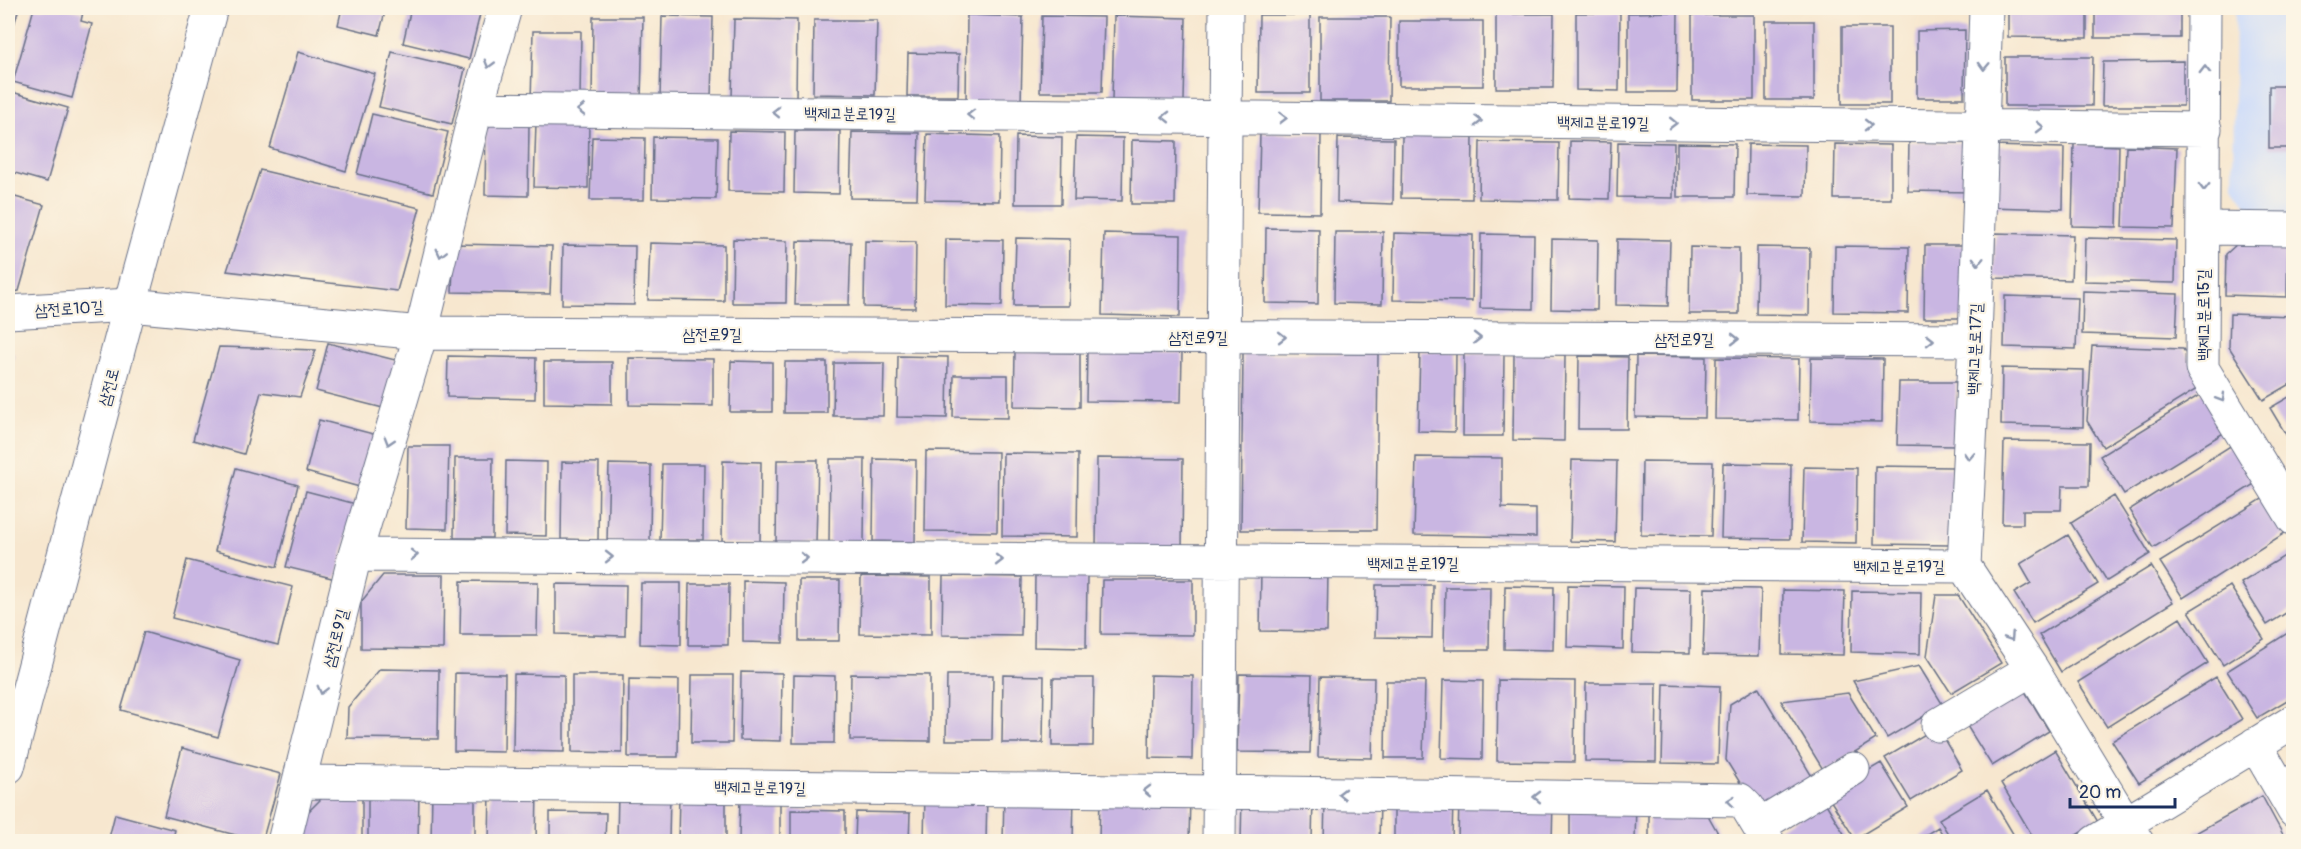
<svg xmlns="http://www.w3.org/2000/svg" width="2301" height="849" font-family="Pangolin,'Poor Story',sans-serif">
  <style>
    .built { fill: #ccdbfa }
    .building { fill: #c9b6e2 }
    .lines { fill: none; stroke-linecap: round; stroke-linejoin: round }
    .minor-casing { stroke: #686f86; stroke-width: 35 }
    .major-casing { stroke: #686f86; stroke-width: 35 }
    .minor { stroke: #fff; stroke-width: 33 }
    .major { stroke: #fff; stroke-width: 33 }
    .oneway { stroke: #8d97ae }
    .labels { text-anchor: middle; stroke-width: 4.5; stroke-linejoin: round; paint-order: stroke }
    .street-label { font-size: 16px; fill: #1b2f5e; stroke: #fcf5e5 }
  </style>
  <rect width="100%" height="100%" fill="#fcf5e5"/>
  <filter id="ink" filterUnits="userSpaceOnUse"><feTurbulence type="fractalNoise" baseFrequency=".0167" numOctaves="2"/><feDisplacementMap in="SourceGraphic" scale="12" xChannelSelector="R" yChannelSelector="G"/><feConvolveMatrix kernelMatrix="1 2 1 2 8 2 1 2 1" color-interpolation-filters="sRGB"/></filter>
  <filter id="wash" filterUnits="userSpaceOnUse"><feTurbulence type="fractalNoise" baseFrequency=".008" numOctaves="4" result="noise"/><feDisplacementMap in="SourceGraphic" scale="24" xChannelSelector="R" yChannelSelector="G"/><feGaussianBlur stdDeviation="1.35" result="paint"/><feColorMatrix in="noise" values="0 0 0 0 0 0 0 0 0 0 0 0 0 0 0 0 0 1.4 0 .05"/><feComposite in="paint" operator="in"/></filter>
  <g filter="url(#wash)">
    <rect width="100%" height="100%" fill="#f7e7cf"/>
    <path class="built" d="M2235,8H2293V218H2255L2233,185Z"/>
    <g id="blocks">
      <path class="building" d="M8,8H19L12,32L8,31Z
        M34,8H64L83,12L81,21L92,24L72,98L13,82Z
        M342,8H386L379,35L338,25Z
        M411,8H472L481,10L469,59L403,43Z
        M2008,8H2087V38L2008,37Z
        M2095,8H2180V38H2095Z
        M1678,12L1677,92H1628V13Z
        M1576,13H1620L1619,91L1576,90Z
        M1496,14H1554L1553,88H1496Z
        M967,15L1023,17L1021,104L966,103Z
        M1259,15H1310V93H1258Z
        M1692,15H1754V100H1692Z
        M662,16L713,17L711,99L660,98Z
        M1042,16L1104,17L1102,92H1040Z
        M1114,16L1186,18L1184,101L1112,100Z
        M593,17H643L641,101L592,100Z
        M1320,17H1390L1389,101H1320Z
        M734,19L797,20L796,99L732,98Z
        M814,20H877L875,95L813,94Z
        M1399,21H1483V86H1399Z
        M1766,21H1814V100H1766Z
        M1842,27H1890V104H1842Z
        M1965,30L1964,98H1917V31Z
        M533,31H581L580,101L531,100Z
        M298,52L375,74L346,171L270,148Z
        M392,52L465,69L452,124L379,107Z
        M908,53L959,54L958,96H907Z
        M2005,57H2093L2092,106H2005Z
        M2183,61V106H2102L2103,62Z
        M2269,86H2294V148H2269Z
        M12,92L68,108L47,182L8,171V109Z
        M372,114L448,132L433,193L357,174Z
        M536,122L589,123L588,188L534,187Z
        M486,123L529,124L528,196L485,195Z
        M729,131L785,132L784,192L728,191Z
        M795,131H840L839,194L794,193Z
        M852,132L919,133L917,199L850,198Z
        M1260,133L1321,134L1320,213L1258,212Z
        M927,134L1000,136L999,201L925,200Z
        M1016,136L1062,137L1061,204H1015Z
        M1402,136L1473,137L1472,199L1401,198Z
        M592,137L645,138L644,200H590Z
        M653,137L718,138L716,199L652,198Z
        M1076,137L1123,138L1122,201L1074,200Z
        M1338,138L1394,139L1393,204L1337,202Z
        M1132,140L1176,141L1175,204H1131Z
        M1570,141L1611,142L1609,199L1569,198Z
        M1480,142L1559,143L1558,200L1479,199Z
        M1618,142L1674,143L1673,198L1617,197Z
        M1909,142L1973,143L1972,192L1908,191Z
        M1677,143L1735,144L1734,197H1677Z
        M1748,144L1806,145L1805,196L1747,195Z
        M1835,144L1891,145V199H1834Z
        M2074,144L2119,146L2117,227L2072,226Z
        M1991,146L2064,148L2063,209L1989,207Z
        M2126,146L2177,148L2174,228L2123,227Z
        M260,170L420,208L397,291L227,271Z
        M8,195L44,205L19,291L8,293Z
        M1266,228L1319,229L1318,304L1265,303Z
        M1335,232H1383L1382,304L1334,303Z
        M1104,233L1181,235L1180,317L1102,315Z
        M1394,233L1473,235L1472,301L1393,300Z
        M1995,233L2073,235L2071,280L1994,278Z
        M1481,234L1534,235L1533,309L1480,308Z
        M2247,235H2288L2287,297L2225,295L2226,254Z
        M1016,238L1070,239L1069,306H1014Z
        M2085,238L2176,240L2175,283L2084,281Z
        M733,239L787,241L786,303H732Z
        M946,239L1003,240L1002,306L945,305Z
        M1552,239L1598,240L1597,310L1551,309Z
        M1617,239L1670,240L1668,306L1616,305Z
        M797,241L851,242L849,305H795Z
        M865,241L916,242L915,308L864,307Z
        M650,243L724,245V301L648,300Z
        M454,244L552,246L550,294L452,292Z
        M563,245L635,246L634,305L562,304Z
        M1925,245H1966L1965,318H1924Z
        M1835,246L1909,247L1908,313L1834,312Z
        M1690,247L1739,248V314H1689Z
        M1757,247L1810,248L1809,315L1756,314Z
        M2083,291L2178,294L2176,337L2082,334Z
        M2005,296L2078,298L2076,349L2004,347Z
        M2230,314L2294,316V382L2263,400L2229,347Z
        M328,343L403,362L391,410L316,391Z
        M2092,346L2183,349L2205,384L2103,447L2087,421Z
        M219,347L316,350L300,397L261,392L244,454L193,440Z
        M1420,351L1456,352L1455,432L1418,431Z
        M8,352L14,354L8,378Z
        M1015,352L1080,353V407L1014,406Z
        M1087,352L1182,353L1181,402L1086,401Z
        M1243,353L1378,354L1376,530H1241Z
        M1464,353H1504L1503,436H1463Z
        M1514,354L1565,355L1564,441L1513,440Z
        M448,356L536,358L535,399L447,397Z
        M898,356L948,357L947,418L897,417Z
        M1579,356L1628,357L1627,429H1578Z
        M1636,356L1706,357L1705,418L1635,417Z
        M629,358L713,359V406L629,405Z
        M1716,358L1799,359L1798,420L1715,419Z
        M1811,358L1883,359L1882,422L1810,421Z
        M731,361L772,362V412H730Z
        M544,362H612V404L544,403Z
        M785,362H827V413H784Z
        M834,363H884L883,416H833Z
        M2002,368L2084,370L2083,427L2001,425Z
        M954,375H1008V418L953,417Z
        M1899,382H1956V446L1897,445Z
        M2206,391L2230,429L2124,494L2100,456Z
        M2294,394V448L2270,408Z
        M319,420L377,435L363,488L306,472Z
        M2004,441L2090,442L2089,486H2062L2061,510H2023V524H2002Z
        M2235,443L2259,481L2153,548L2129,510Z
        M408,446H449L447,529L406,528Z
        M926,451L998,452L997,532L925,531Z
        M1003,453L1078,454L1077,537L1002,536Z
        M1416,457L1502,458V508L1536,509V537L1414,535Z
        M455,458H493L492,538H454Z
        M1097,458L1183,459L1182,550H1096Z
        M830,459H865L864,543H829Z
        M874,459L916,460L915,542L873,541Z
        M777,460H818L816,544H776Z
        M1572,460L1617,461L1615,542L1570,541Z
        M506,461L547,462L546,536L505,535Z
        M723,461L761,462L760,544L722,543Z
        M1642,461L1713,462L1711,536L1641,535Z
        M562,462L599,463L598,540L561,539Z
        M1723,463L1791,464L1790,539L1721,538Z
        M609,464L651,465L650,543L607,542Z
        M662,464H704L703,540H660Z
        M1875,466L1952,467L1950,545L1874,544Z
        M1804,467L1857,468L1856,543L1802,542Z
        M236,468L298,485L277,567L215,551Z
        M306,491L356,504L336,579L286,567Z
        M2114,496L2150,554L2107,581L2071,523Z
        M2267,496L2288,531L2183,598L2160,562Z
        M2068,535L2098,584L2033,623L2014,593L2031,583L2020,564Z
        M2294,550V608L2267,625L2241,583Z
        M187,560L293,587L278,645L172,618Z
        M2151,566L2173,602L2061,672L2039,635Z
        M1261,569L1328,570L1327,632L1260,631Z
        M383,575H444L443,649L361,648V602Z
        M1035,575L1087,576L1086,648L1034,647Z
        M861,576L931,577V635L860,634Z
        M943,576L1022,577L1021,636L942,635Z
        M799,580H840L839,641H799Z
        M1102,580H1193V635L1101,634Z
        M461,581L538,582L537,635H460Z
        M743,581L784,582L783,643L743,642Z
        M641,583H681V645L640,644Z
        M556,584L626,585L625,636L556,634Z
        M689,584H729L728,645H688Z
        M1376,585H1433L1432,638L1375,637Z
        M1568,585L1624,586L1623,649L1567,647Z
        M1505,586L1554,587L1553,650L1504,649Z
        M2230,586L2264,639L2223,665L2189,611Z
        M1445,587H1490L1489,650H1444Z
        M1634,588L1691,589L1690,653L1632,652Z
        M1705,588L1761,589L1759,656L1703,655Z
        M1783,590L1845,591L1843,655L1782,654Z
        M1852,591L1921,592L1920,654L1851,652Z
        M1936,595H1958L2001,663L1951,693L1927,656Z
        M2180,618L2208,663L2107,727L2078,682Z
        M2294,629V696L2257,718L2227,671Z
        M144,632L240,660L218,737L121,710Z
        M1919,666L1943,705L1887,738L1853,681Z
        M380,669L439,670L438,739L347,738L348,707Z
        M741,672L782,673L781,741L740,740Z
        M455,673L505,674L504,752L454,751Z
        M514,674L564,675V752L513,751Z
        M851,674L930,675V741L850,740Z
        M1239,674L1312,675L1310,753L1237,752Z
        M572,675H623L622,753L572,752Z
        M692,675H733L732,743H691Z
        M794,675L835,676L834,743H793Z
        M947,675H993L992,740H946Z
        M1003,675L1044,676L1043,743H1002Z
        M1150,675L1193,676L1192,759L1149,758Z
        M1320,677L1374,678L1372,758L1318,757Z
        M2216,677L2242,719L2139,783L2112,741Z
        M1053,678H1094L1093,746H1052Z
        M629,679L679,680L678,757H628Z
        M1443,680L1483,681L1482,759L1441,758Z
        M1498,680L1575,681L1574,762L1497,761Z
        M1386,681H1425L1423,758H1385Z
        M1586,683H1657L1656,762L1585,761Z
        M2020,683L2049,731L1992,766L1962,718Z
        M1664,684L1720,686L1718,764L1662,763Z
        M1758,687L1813,778L1758,812L1726,760L1730,704Z
        M1848,693L1876,739L1824,771L1781,701Z
        M1937,727L1962,770L1911,801L1885,758Z
        M182,748L281,774L262,842L164,816Z
        M2055,750L2098,822L2065,842H2036L2001,783Z
        M1881,763L1908,807L1855,839L1827,795Z
        M490,789L537,790L536,842H489Z
        M1987,790L2018,842H1953L1939,819Z
        M432,791L475,792V842H431Z
        M328,792H362V842H303L304,816Z
        M368,792H419L418,842H368Z
        M618,792H670L669,841H617Z
        M679,793H726V842H678Z
        M740,793L780,794V842H739Z
        M925,793H987L986,842H924Z
        M1100,793L1190,794L1189,842H1099Z
        M1004,794L1074,795L1073,842H1003Z
        M1242,795L1313,797L1312,842H1241Z
        M2262,796L2287,842H2196L2192,835Z
        M1394,797L1453,798L1452,842H1394Z
        M1459,798L1553,800L1552,842H1458Z
        M1325,800L1380,801L1379,842H1324Z
        M1570,801L1636,803L1635,842H1570Z
        M1825,802L1846,837L1838,842H1775L1771,834Z
        M1649,809L1705,810L1723,842H1649Z
        M791,810L845,811V842H791Z
        M550,812L606,813L605,842H550Z
        M856,812L910,813L909,842H855Z
        M115,814L175,830L172,842H108Z
        M1938,827L1947,842H1914Z"/>
    </g>
  </g>
  <g filter="url(#ink)">
    <use href="#blocks" fill-opacity="0" stroke="#686f86" stroke-width="1.5"/>
    <g class="lines">
      <defs>
        <path id="minor" d="M1986,8L1975,340L1964,566L2032,669L2137,842
          M2204,8L2202,368L2294,519
          M476,109L2205,129
          M2203,228L2294,229
          M8,312L130,305L421,333L1975,340
          M355,555L1964,566
          M1938,725L2032,669
          M2255,744L2294,811
          M300,782L1220,792L1740,800L1747,807L1768,842
          M1759,826L1853,769
          M284,842L355,555L421,333L476,109L505,8
          M1219,842L1226,8
          M2095,842L2294,721"/>
        <path id="major" d="M8,767L130,305L211,8"/>
      </defs>
      <use href="#minor" class="minor-casing"/>
      <use href="#major" class="major-casing"/>
      <use href="#minor" class="minor"/>
      <use href="#major" class="major"/>
    </g>
    <defs><path id="oneway-chevron" d="M-2-3.5L2.5 0L-2 3.5" fill="none" stroke-width="1.6" stroke-linecap="round" stroke-linejoin="round" transform="scale(1.5)"/></defs>
    <g class="oneway">
      <use href="#oneway-chevron" transform="translate(489 64) rotate(106)"/>
      <use href="#oneway-chevron" transform="translate(1984 66) rotate(92)"/>
      <use href="#oneway-chevron" transform="translate(2205 70) rotate(-90)"/>
      <use href="#oneway-chevron" transform="translate(581 110) rotate(-179)"/>
      <use href="#oneway-chevron" transform="translate(776 112) rotate(-179)"/>
      <use href="#oneway-chevron" transform="translate(971 115) rotate(-179)"/>
      <use href="#oneway-chevron" transform="translate(1166 117) rotate(-179)"/>
      <use href="#oneway-chevron" transform="translate(1283 118) rotate(1)"/>
      <use href="#oneway-chevron" transform="translate(1478 121) rotate(1)"/>
      <use href="#oneway-chevron" transform="translate(1673 123) rotate(1)"/>
      <use href="#oneway-chevron" transform="translate(1868 125) rotate(1)"/>
      <use href="#oneway-chevron" transform="translate(2040 127) rotate(1)"/>
      <use href="#oneway-chevron" transform="translate(2204 187) rotate(91)"/>
      <use href="#oneway-chevron" transform="translate(441 253) rotate(104)"/>
      <use href="#oneway-chevron" transform="translate(1978 261) rotate(92)"/>
      <use href="#oneway-chevron" transform="translate(1282 337)"/>
      <use href="#oneway-chevron" transform="translate(1477 338)"/>
      <use href="#oneway-chevron" transform="translate(1735 339)"/>
      <use href="#oneway-chevron" transform="translate(1930 340)"/>
      <use href="#oneway-chevron" transform="translate(2221 398) rotate(59)"/>
      <use href="#oneway-chevron" transform="translate(389 441) rotate(107)"/>
      <use href="#oneway-chevron" transform="translate(1969 456) rotate(93)"/>
      <use href="#oneway-chevron" transform="translate(414 555)"/>
      <use href="#oneway-chevron" transform="translate(609 557)"/>
      <use href="#oneway-chevron" transform="translate(804 558)"/>
      <use href="#oneway-chevron" transform="translate(999 560)"/>
      <use href="#oneway-chevron" transform="translate(2010 637) rotate(57)"/>
      <use href="#oneway-chevron" transform="translate(322 690) rotate(104)"/>
      <use href="#oneway-chevron" transform="translate(1147 791) rotate(-179)"/>
      <use href="#oneway-chevron" transform="translate(1342 794) rotate(-179)"/>
      <use href="#oneway-chevron" transform="translate(1537 797) rotate(-179)"/>
      <use href="#oneway-chevron" transform="translate(1731 801) rotate(-174)"/>
    </g>
  </g>
  <g class="labels">
    <g class="street-label">
      <text transform="translate(850 113) rotate(1)" y="6">백제고분로19길</text>
      <text transform="translate(1603 122) rotate(1)" y="6">백제고분로19길</text>
      <text transform="translate(69 308) rotate(-3)" y="6">삼전로10길</text>
      <text transform="translate(2203 315) rotate(-90)" y="6">백제고분로15길</text>
      <text x="712" y="340">삼전로9길</text>
      <text x="1198" y="343">삼전로9길</text>
      <text x="1684" y="345">삼전로9길</text>
      <text transform="translate(1974 349) rotate(-88)" y="6">백제고분로17길</text>
      <text transform="translate(108 387) rotate(-75)" y="6">삼전로</text>
      <text x="1413" y="569">백제고분로19길</text>
      <text x="1899" y="572">백제고분로19길</text>
      <text transform="translate(335 638) rotate(-76)" y="6">삼전로9길</text>
      <text transform="translate(760 787) rotate(1)" y="6">백제고분로19길</text>
    </g>
  </g>
  <rect width="2301" height="849" fill="none" stroke="#fcf5e5" stroke-width="30"/>
  <path d="M2070 798v9h105v-9" fill="none" stroke="#1b2f5e" stroke-width="3"/>
  <text x="2079" y="798" font-size="18" fill="#1b2f5e" stroke="#fcf5e5" stroke-width="4.5" paint-order="stroke">20 m</text>
</svg>
